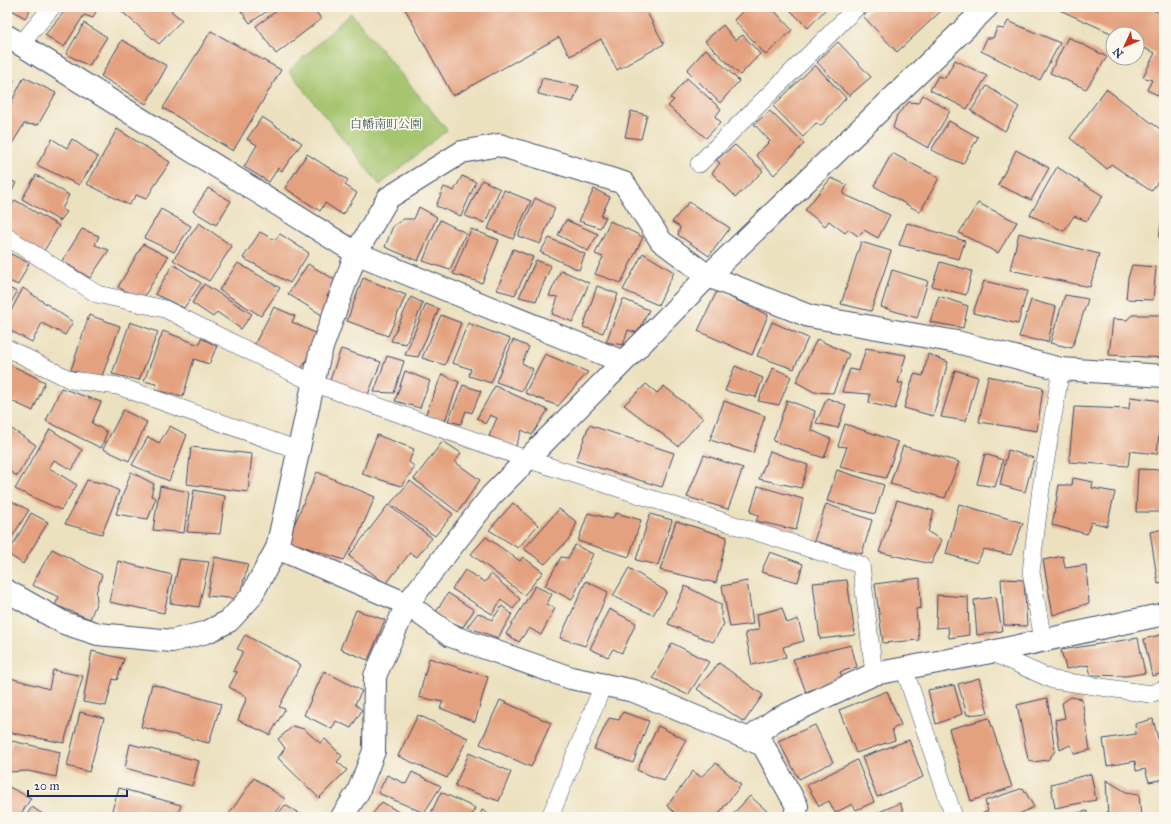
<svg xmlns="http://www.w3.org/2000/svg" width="1171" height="824" font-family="'IM FELL Great Primer','Noto Serif JP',serif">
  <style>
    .green { fill: #a5c56e; stroke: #607a66 }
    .building { fill: #e4a17f }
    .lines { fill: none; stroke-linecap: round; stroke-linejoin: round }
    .service-casing { stroke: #3a4a6d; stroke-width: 18 }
    .minor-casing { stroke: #3a4a6d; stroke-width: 24 }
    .tertiary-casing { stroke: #3a4a6d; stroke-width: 24 }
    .service { stroke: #fff; stroke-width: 17 }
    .minor { stroke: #fff; stroke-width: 22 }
    .tertiary { stroke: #fff; stroke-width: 22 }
    .labels { text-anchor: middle; stroke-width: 3.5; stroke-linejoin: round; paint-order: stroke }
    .park-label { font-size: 12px; fill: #445c63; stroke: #fbf7ec }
  </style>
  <rect width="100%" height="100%" fill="#fbf7ec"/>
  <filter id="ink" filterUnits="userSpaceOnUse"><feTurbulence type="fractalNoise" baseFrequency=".025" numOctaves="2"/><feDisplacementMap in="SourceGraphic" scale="8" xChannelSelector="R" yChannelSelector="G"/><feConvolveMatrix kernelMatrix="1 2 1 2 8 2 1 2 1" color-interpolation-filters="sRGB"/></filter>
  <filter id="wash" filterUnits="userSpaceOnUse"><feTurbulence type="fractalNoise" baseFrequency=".012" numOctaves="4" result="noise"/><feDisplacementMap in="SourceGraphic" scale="16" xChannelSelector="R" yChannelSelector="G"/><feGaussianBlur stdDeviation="0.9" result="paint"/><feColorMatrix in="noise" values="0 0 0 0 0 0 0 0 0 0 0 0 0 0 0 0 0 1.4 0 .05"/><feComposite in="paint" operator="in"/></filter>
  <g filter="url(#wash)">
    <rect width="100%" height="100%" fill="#ece1bf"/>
    <path class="green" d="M351,13L447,130L380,185L289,71Z"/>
    <g id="blocks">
      <path class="building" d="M7,7H32L25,18Z
        M68,7H98L93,18L84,15L64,47L45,35Z
        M123,7H175L171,11L182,20L159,44L120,10Z
        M238,7H273L250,23Z
        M282,7H313L321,19L276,54L256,26Z
        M404,7H644L664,44L617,70L601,39L570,56L559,37L453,96Z
        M747,7H771L792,30L766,55L734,20Z
        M787,7H826L827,8L808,28Z
        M873,7H937L941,11L897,52L863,16Z
        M1053,7H1145L1164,15V98L1147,90L1152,80L1143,77L1155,53L1137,45V34H1113Z
        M1008,21L1060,43L1040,80L981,51L987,38H993L997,28L1004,29Z
        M84,23L107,37L89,66L66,54Z
        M723,25L735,40L743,35L760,54L740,75L705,41Z
        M211,31L281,70L233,151L163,108Z
        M1068,37L1107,57L1086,89L1050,73Z
        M122,40L167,66L146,104L101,76Z
        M838,42L871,77L849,96L817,62Z
        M706,49L739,81L720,103L687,70Z
        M955,60L987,76L967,109L930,90L938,76L945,78Z
        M815,65L846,98L821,126L816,123L803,137L773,106Z
        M7,77L14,80L7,95Z
        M24,77L56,93L38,125L24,124L12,144L7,142V111Z
        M542,78L579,86L573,102L538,94Z
        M687,78L721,109L715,117L721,122L706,138L668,106L674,100L670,98Z
        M987,86L1019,107L1005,131L971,111Z
        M1106,89L1164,132V174L1151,191L1111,164L1107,169L1070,138Z
        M923,95L950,111L928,148L893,128L897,115L909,102L918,103Z
        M631,111L647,115L641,139L625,137Z
        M770,111L804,144L774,175L756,155L770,141L754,124Z
        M262,117L302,143L282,171L278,168L269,182L244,167L257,145L247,139Z
        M949,121L978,137L963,164L931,150Z
        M117,129L170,162L146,199L136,195L129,205L87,184Z
        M52,139L67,148L72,139L98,157L79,185L37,165Z
        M735,145L763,171L736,197L712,173L720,163L716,160Z
        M1016,150L1049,168L1031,200L998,185Z
        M892,153L939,178L920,212L874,186Z
        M307,154L348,180L345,185L357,193L343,215L325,203L320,211L285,188Z
        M1057,167L1103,196L1087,221L1074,216L1064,231L1030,215Z
        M36,175L69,195L62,209L67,212L60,221L22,199Z
        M462,176L476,182L461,216L436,206L444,187L454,191Z
        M7,178L16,183L7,200Z
        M831,178L847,185L843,194L890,215L878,238L864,230L858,236L848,229L845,233L829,221L825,226L805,210Z
        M482,180L500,189L485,223L465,216Z
        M208,188L231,201L216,225L193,211Z
        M594,189L610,197L601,216L606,217L600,228L579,221Z
        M504,190L531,201L513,239L488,229Z
        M535,198L555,208L540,244L518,236Z
        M15,200L59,226L42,254L7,233V213Z
        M689,202L730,228L709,256L678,235L680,227L672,222Z
        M978,203L1017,222L998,253L959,233Z
        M419,207L437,217L418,261L385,247L393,226L404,219H414Z
        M161,209L191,226L174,252L144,238Z
        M1163,213H1164V239L1159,238Z
        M440,220L466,233L450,270L423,261Z
        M566,220L598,234L588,251L558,235Z
        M610,221L643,237L621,283L595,274L603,257L595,254Z
        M199,223L232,246L209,281L173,260Z
        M907,223L965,241L959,259L899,245Z
        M82,229L99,236L95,245L109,250L90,278L62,261Z
        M471,229L499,240L482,283L453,274Z
        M260,232L275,240L280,234L309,253L290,283L243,258Z
        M1019,233L1099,254L1090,287L1010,270Z
        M549,238L585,254L579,270L540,252Z
        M861,242L891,251L871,311L841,304Z
        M143,244L168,257L142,300L118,287Z
        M513,249L533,257L515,295L497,290Z
        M7,252L29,263L18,285L7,280Z
        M643,253L674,272L658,305L623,290Z
        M536,260L551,266L536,301L519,297Z
        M940,262L972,271L966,295L932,286Z
        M238,263L280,288L261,316L219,290Z
        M173,264L201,283L184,308L155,294Z
        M308,264L337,281L327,296L332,298L322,315L288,294Z
        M1132,265L1156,267L1153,300L1126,299L1128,278Z
        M561,270L589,283L573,322L552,314L558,297L549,296Z
        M892,270L928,281L917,318L881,307Z
        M363,278L406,295L388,336L347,321Z
        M984,281L1027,291L1018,324L973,313Z
        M204,284L252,314L241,329L217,312L213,317L192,303Z
        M597,286L618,294L603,333L583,327Z
        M7,287L17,292L7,310Z
        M23,288L73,322L65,335L42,323L32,342L7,329V318Z
        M717,291L768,315L752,355L698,331Z
        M1065,295L1088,299L1072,348L1050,343Z
        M939,296L968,306L963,328L930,322Z
        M411,297L423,303L406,344L391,341Z
        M623,299L649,310L638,333L628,330L623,345L606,342Z
        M1031,300L1056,307L1048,342L1019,337Z
        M426,304L439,309L418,357L405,355Z
        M274,307L295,316L292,322L319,335L300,372L253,347Z
        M89,315L120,326L101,379L71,370Z
        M441,315L461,323L445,365L422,358Z
        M1132,315H1164V358L1109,355L1113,319L1127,320Z
        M130,322L158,332L139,380L112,374Z
        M772,322L808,338L794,369L757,356Z
        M468,323L510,339L491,383L469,376L471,369L452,363Z
        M163,331L199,345L201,338L217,346L209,364L194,359L183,396L155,390L156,384L144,381Z
        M817,339L849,354L833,393L814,392L796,382Z
        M513,340L529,347L522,363L533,369L522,391L496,382Z
        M866,348L906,355L898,383H903L895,409L869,403L870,394L842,392L850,369L859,371Z
        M341,349L381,362L367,397L329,383Z
        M545,354L588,372L558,406L525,393Z
        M928,354L948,362L933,416L904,408L914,374L923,376Z
        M387,356L404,361L394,393L374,392Z
        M7,363L45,382L33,411L7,399Z
        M735,366L763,378L756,397L725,391Z
        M773,368L791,376L779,405L758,401Z
        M955,370L978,377L966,421L941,417Z
        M405,371L430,381L420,408L395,401Z
        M442,374L459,382L445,421L425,416Z
        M988,376L1043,388L1037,431L979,422Z
        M646,384L657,393L664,386L703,418L678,446L624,405Z
        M463,385L481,391L472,413L466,411L461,424L448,421Z
        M495,386L548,410L532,435L522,430L515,448L489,436L497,418L490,415L485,424L477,418Z
        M61,388L101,402L92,423L107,432L101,448L46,421Z
        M1130,397L1156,400L1162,404L1157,454L1130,451L1128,466L1069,462L1074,407L1129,409Z
        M827,398L846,405L838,428L816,423Z
        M787,400L815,411L811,430L831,439L824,458L773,441Z
        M724,401L765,416L753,453L710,440Z
        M123,410L147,422L129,461L103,449Z
        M845,424L898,442L886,478L840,467L847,447L838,446Z
        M589,425L674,453L662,487L576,461Z
        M7,426L36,445L17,476L7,470Z
        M170,426L187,435L169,481L132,465L148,437L159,443Z
        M50,429L82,450L72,470L54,460L49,468L77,485L61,510L15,489Z
        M377,435L414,449L409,462L415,467L401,486L362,474Z
        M443,441L461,453L455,462L480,480L458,512L414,479Z
        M903,446L959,462L945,498L890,484Z
        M191,447L252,454L248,492L187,484Z
        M1008,450L1034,458L1025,492L1000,485Z
        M770,451L808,465L801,488L759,479Z
        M985,454L1003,460L995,487L977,484Z
        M704,455L743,468L728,509L687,497Z
        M1138,469L1164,470V512H1136Z
        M837,470L884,485L875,514L827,501Z
        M131,472L154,484L151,496L156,498L148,519L116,514Z
        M317,472L375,497L359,534L344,560L287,541Z
        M1073,478L1093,482L1092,488L1115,492L1107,526L1091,522L1087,534L1052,525L1059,485H1072Z
        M87,480L106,484L119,491L102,534L65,524Z
        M410,481L453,514L435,536L390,504Z
        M160,486L189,492L184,533L153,530Z
        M758,486L803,499L796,530L756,521L759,515L750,512Z
        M194,490L225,496L220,534L187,532Z
        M897,500L934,511L928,532L942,540L931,564L879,552Z
        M11,501L29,510L7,545V507Z
        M513,503L538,525L518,548L489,530Z
        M826,504L872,520L862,554L814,541Z
        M959,504L1023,523L1011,555L984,549L977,563L946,554Z
        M388,505L432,538L417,557L410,553L386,584L349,556Z
        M559,509L577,522L571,537L545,564L524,549Z
        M31,513L48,522L23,564L8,554Z
        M588,513L612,519L616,513L641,520L629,557L578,541Z
        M650,514L672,520L658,565L636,560Z
        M676,521L727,537L716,583L660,570Z
        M1164,529V583L1158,584L1150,532Z
        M486,537L520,561L523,557L543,572L524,595L471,554Z
        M575,545L593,554L572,600L545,586L561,557L568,558Z
        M52,549L102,575L96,593L97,601L90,619L55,605L59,597L32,585Z
        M770,552L803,564L798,582L761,572Z
        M1063,556L1065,568L1086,565L1089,603L1053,615L1043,560Z
        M215,557L248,564L239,599L207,596Z
        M180,559L209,562L199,607L170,603Z
        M118,561L172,575L164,613L109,602Z
        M629,568L667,592L653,615L613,596Z
        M465,570L485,582L491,574L520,599L513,609L501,600L492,614L452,589Z
        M920,578L921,608L916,609L919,640L883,643L875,584Z
        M1001,579L1024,580L1027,626L1004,625Z
        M847,580L855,635L820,639L813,583Z
        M586,581L608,592L585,646L560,638Z
        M747,581L753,624L730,627L722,586Z
        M535,586L552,594L547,604L555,608L541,635L529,628L519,642L506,634Z
        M685,586L721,604V616L724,624L713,642L668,624Z
        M448,593L474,610L463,627L434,615Z
        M937,595L968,597L969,635L949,638L948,627L936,628Z
        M996,597L1002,631L977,635L974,600Z
        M502,606L512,614L498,638L467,627L478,613L492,620Z
        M782,608L787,623L798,619L804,641L783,647L786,657L752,665L745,633L759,629L757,614Z
        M609,609L636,623L622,653L613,649L608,657L590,649Z
        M356,610L385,620L368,660L340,649Z
        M1164,634V673L1152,676L1144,639Z
        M245,635L301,665L279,707L285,709L270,735L238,720L247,697L229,687L237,672L233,671L243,651L237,649Z
        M1138,638L1145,673L1126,676L1091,675L1088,665L1066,669L1061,650Z
        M672,643L709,662L688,695L653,678Z
        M851,645L857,667L840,672L843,679L806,692L793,659Z
        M92,651L124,659L117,680L113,679L106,706L83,702Z
        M429,658L488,677L475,722L440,708L443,702L419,697Z
        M719,663L763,695L744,722L697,689Z
        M53,670L83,676L64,743L7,732V677L49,689Z
        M324,671L362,691L355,704L362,710L351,728L336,721L332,729L304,715Z
        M979,678L988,713L967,715L958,684Z
        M152,684L221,704L209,743L141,727Z
        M954,685L962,714L936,724L928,690Z
        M887,691L901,725L892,729L895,740L856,753L839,710Z
        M1071,697L1082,699L1090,750L1075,754L1070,745L1060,750L1055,720L1065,718L1062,703Z
        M1047,698L1055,751L1048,760L1033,762L1028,759L1017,705Z
        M500,700L551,723L531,767L480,744Z
        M80,712L104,718L89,772L67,766Z
        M623,712L649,721L633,763L594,749L609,718L619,720Z
        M418,715L468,738L447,778L398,756Z
        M989,718L1012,787L971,801L949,729Z
        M1153,719L1164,762V779L1149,782L1145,769L1136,771L1135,761L1107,766L1103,739L1136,734L1135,724Z
        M815,725L833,762L799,779L778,741Z
        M293,726L304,729L320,743L325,739L342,756L337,762L347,770L319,798L278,758L285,748L278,739Z
        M658,726L686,740L664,781L637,770Z
        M909,740L923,777L877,797L862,757Z
        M12,741L60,752L56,777L28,771L7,772V758Z
        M130,744L199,761L192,786L125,768Z
        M469,753L511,772L499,801L455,786Z
        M857,760L874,802L856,810L852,804L835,813L829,801L819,806L807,785Z
        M716,763L741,785L716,817H680L667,806L693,771L701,777Z
        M412,772L441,786L424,813L378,793L387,775L406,784Z
        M1091,774L1096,800L1055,808L1051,784Z
        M254,778L285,799L272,817H235L229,814Z
        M1106,780L1126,792L1139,794L1141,817H1108Z
        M7,786L31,798L19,817H7Z
        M119,788L181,805L177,817H110Z
        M1023,788L1034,807L1013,817H975L988,811L985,801Z
        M441,792L475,808L471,817H429Z
        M750,796L768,812L765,817H730Z
        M382,802L407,817H370Z
        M900,803L905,817H871L870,816Z
        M285,805L305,817H276Z
        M32,807L47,817H25Z
        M482,810L493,817H479Z
        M1087,811L1089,817H1063V816Z"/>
    </g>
  </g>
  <g filter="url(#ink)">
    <use href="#blocks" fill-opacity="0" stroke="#3a4a6d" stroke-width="1"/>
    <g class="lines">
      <defs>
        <path id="service" d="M21,44L52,7
          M699,164L857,7
          M7,237L97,294L165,309L313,383L526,459L861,565L874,674
          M7,348L71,380L118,386L298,450
          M1043,640L1031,572L1041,488L1061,369
          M991,652L1053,680L1150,694L1164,689
          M904,668L954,817
          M550,817L603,685"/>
        <path id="minor" d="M356,253L623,362
          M277,548L407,604L451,636L571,678L634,691L763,745L797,806L795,817
          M7,591L64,623L98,634L172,641L207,632L229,621L250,598L277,548L320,353L356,253L388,198L462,152L499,145L624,183L661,241L708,276L809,316L957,342L1061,369L1164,376
          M749,739L775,720L874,674L991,652L1164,614
          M342,817L358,792L374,751L375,676L407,604L491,496L708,276L987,7"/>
        <path id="tertiary" d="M7,36L356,253"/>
      </defs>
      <use href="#service" class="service-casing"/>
      <use href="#minor" class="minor-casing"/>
      <use href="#tertiary" class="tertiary-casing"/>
      <use href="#service" class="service"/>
      <use href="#minor" class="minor"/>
      <use href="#tertiary" class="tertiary"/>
    </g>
  </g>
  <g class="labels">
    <g class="park-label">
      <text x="386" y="128">白幡南町公園</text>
    </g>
  </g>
  <rect width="1171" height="824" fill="none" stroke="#fbf7ec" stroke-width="24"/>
  <g transform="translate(1125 46) rotate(226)"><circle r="19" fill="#fbf7ec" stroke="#a1a7b3"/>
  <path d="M0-3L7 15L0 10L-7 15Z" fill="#c8321e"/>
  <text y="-6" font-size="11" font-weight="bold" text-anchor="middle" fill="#1b2f5e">N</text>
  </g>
  <path d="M28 790v6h99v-6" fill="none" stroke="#1b2f5e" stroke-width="2"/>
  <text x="34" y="790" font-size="12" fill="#1b2f5e" stroke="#fbf7ec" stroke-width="3" paint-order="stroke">20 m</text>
</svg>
